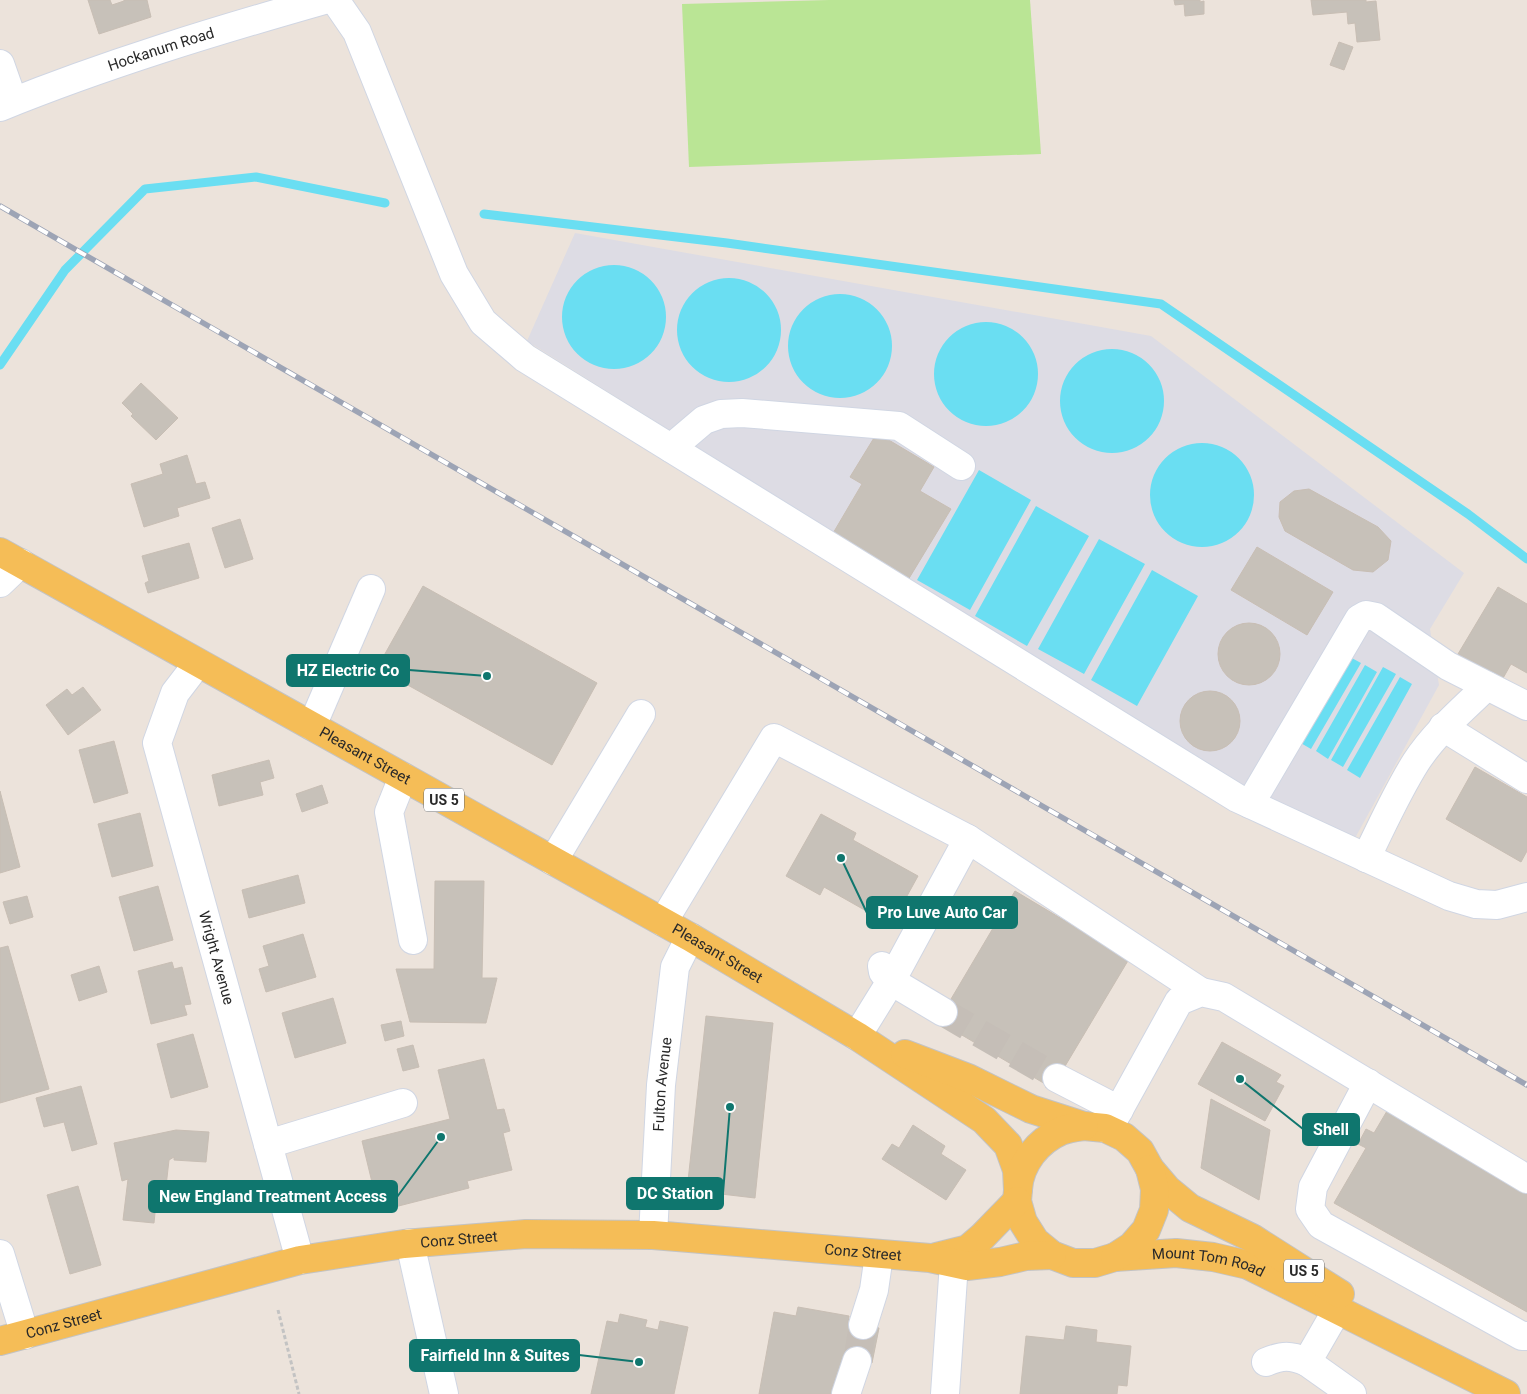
<svg xmlns="http://www.w3.org/2000/svg" width="1527" height="1394" font-family="Roboto,sans-serif">
  <style>
    .industrial { fill: #dddce4 }
    .green { fill: #bae595 }
    .water { fill: #6adef2 }
    .lines { fill: none; stroke-linecap: round; stroke-linejoin: round }
    .stream { stroke: #6adef2; stroke-width: 9 }
    .building { fill: #c7c1b9; stroke: #c8beb4 }
    .minor-tunnel { stroke: #c5beb7; stroke-width: 28; stroke-dasharray: 28 14; stroke-linecap: butt }
    .minor-casing { stroke: #d0d6e3; stroke-width: 30 }
    .major-casing { stroke: #c3c3c3; stroke-width: 30 }
    .path { stroke: #c3c3c3; stroke-width: 3; stroke-dasharray: 4 2.5; stroke-linecap: butt }
    .minor { stroke: #fff; stroke-width: 28 }
    .major { stroke: #f5bd57; stroke-width: 28 }
    .rail-casing { stroke: #9da4b5; stroke-width: 5.5 }
    .rail { stroke: #fff; stroke-width: 4; stroke-dasharray: 11; stroke-linecap: butt }
    .labels { text-anchor: middle; stroke-width: 4.5; stroke-linejoin: round; paint-order: stroke }
    .shield { fill: #fff; stroke: #696969; stroke-width: 1 }
    .shield-label { font-size: 14px; font-weight: bold; fill: #292929 }
    .street-label { font-size: 15px; fill: #292929; stroke: #fff }
    .leader { fill: none; stroke: #0f766e; stroke-width: 2 }
    .callout-dot { fill: #0f766e; stroke: #fff; stroke-width: 2 }
    .callout { fill: #0f766e; stroke: #0f766e; stroke-width: 2 }
    .callout-label { font-size: 16px; text-anchor: middle; font-weight: bold; fill: #fff }
  </style>
  <rect width="100%" height="100%" fill="#ece3db"/>
  <path class="industrial" d="M575,233L1151,336L1464,573L1430,629L1439,685L1354,840L1233,782L527,341Z"/>
  <path class="green" d="M829,0H1030L1041,154L689,167L682,4Z"/>
  <path class="water" d="M562 317a52 52 0 1 1 104 0a52 52 0 1 1-104 0Z
    M677 330a52 52 0 1 1 104 0a52 52 0 1 1-104 0Z
    M788 346a52 52 0 1 1 104 0a52 52 0 1 1-104 0Z
    M934 374a52 52 0 1 1 104 0a52 52 0 1 1-104 0Z
    M1060 401a52 52 0 1 1 104 0a52 52 0 1 1-104 0Z
    M1150 495a52 52 0 1 1 104 0a52 52 0 1 1-104 0Z
    M979,470L1031,500L970,610L917,580Z
    M1036,506L1089,536L1027,646L975,616Z
    M1099,539L1145,564L1084,674L1038,649Z
    M1152,570L1198,596L1137,706L1091,680Z
    M1348,656L1361,663L1311,749L1299,742Z
    M1365,665L1377,672L1328,759L1316,751Z
    M1383,667L1396,674L1343,767L1331,760Z
    M1400,677L1412,684L1360,778L1347,770Z"/>
  <g class="lines">
    <path class="stream" d="M484,214L727,243L1161,304L1468,514L1527,559
      M0,365L65,270L145,189L256,177L385,203"/>
  </g>
  <path class="building" d="M88,0H110L112,5L124,1V0H147L151,17L99,34Z
    M1174,0H1200V2L1204,1V14L1185,16L1184,4L1175,5Z
    M1311,0H1366V2L1376,1L1380,40L1357,42L1355,23L1348,24L1347,12L1313,15Z
    M1339,42L1353,47L1344,70L1330,65Z
    M141,383L178,418L156,440L131,416L133,414L122,403Z
    M877,433L934,467L920,491L951,509L908,580L832,535L862,484L850,477Z
    M187,455L196,484L205,482L210,498L177,508L179,516L144,527L131,484L163,474L160,464Z
    M1309,489L1378,527L1391,541L1388,560L1373,572L1353,570L1285,531L1279,517L1280,502L1294,491Z
    M240,519L253,559L225,568L212,528Z
    M189,543L199,578L148,593L145,583L149,581L142,556Z
    M1257,547L1333,592L1307,635L1231,590Z
    M423,586L597,683L552,765L377,668Z
    M1498,587L1527,604V673L1511,664L1502,680L1458,654Z
    M1218 654a31 31 0 1 1 62 0a31 31 0 1 1-62 0Z
    M83,687L101,710L68,735L46,705L67,689L72,695Z
    M1180 721a30 30 0 1 1 60 0a30 30 0 1 1-60 0Z
    M114,741L128,793L94,803L79,750Z
    M269,760L274,778L260,782L263,795L219,806L212,775Z
    M1475,767L1527,797V851L1521,862L1446,819Z
    M322,785L328,803L302,812L296,794Z
    M0,791L20,867L0,873Z
    M140,813L153,866L112,877L98,824Z
    M821,814L856,833L853,840L918,876L891,925L824,887L820,895L786,876Z
    M298,875L305,903L249,918L242,890Z
    M435,881H484L482,978H497L486,1023L410,1022L396,969H434Z
    M158,886L173,940L134,951L119,897Z
    M1015,891L1129,959L1052,1088L938,1021Z
    M27,896L33,917L10,924L3,902Z
    M303,934L316,977L266,992L259,969L269,966L263,946Z
    M8,946L49,1089L0,1103V948Z
    M172,962L174,969L182,967L191,1004L184,1005L187,1015L151,1024L138,971Z
    M99,966L107,992L79,1001L71,975Z
    M333,998L346,1043L295,1058L282,1013Z
    M706,1016L773,1023L755,1198L687,1190Z
    M401,1021L404,1036L385,1041L381,1025Z
    M193,1034L208,1087L171,1098L157,1044Z
    M1222,1042L1281,1075L1276,1082L1284,1086L1265,1121L1198,1084Z
    M413,1045L419,1067L403,1071L397,1049Z
    M484,1059L497,1110L504,1109L510,1131L503,1133L512,1170L467,1181L469,1188L379,1211L362,1141L450,1119L438,1070Z
    M81,1086L97,1144L72,1151L64,1122L44,1127L36,1098Z
    M1211,1099L1270,1130L1259,1200L1201,1168Z
    M1387,1111L1527,1191V1312L1334,1203L1366,1148L1358,1144L1366,1129L1374,1133Z
    M913,1125L945,1146L941,1154L966,1170L946,1200L882,1159L892,1144L899,1148Z
    M176,1130L209,1132L206,1162L174,1160V1157L169,1160L164,1204L156,1203L154,1223L123,1220L128,1179L122,1181L114,1143Z
    M78,1186L101,1265L70,1274L47,1195Z
    M798,1307L849,1316L848,1323L879,1328L872,1363L845,1358L838,1394H759L774,1312L796,1316Z
    M620,1314L647,1320L645,1327L658,1330L660,1321L688,1327L674,1394H591L607,1321L618,1323Z
    M1066,1326L1097,1330L1096,1342L1131,1346L1127,1386L1118,1385L1117,1394H1020L1026,1336L1064,1340Z"/>
  <g class="lines">
    <path class="minor-tunnel" d="M943,1012L1057,1078
      M857,1361L863,1325"/>
    <defs>
      <g id="minor">
        <path d="M335,0L357,32L454,274L483,322L525,358L1237,798L1449,896L1476,904L1497,905L1527,897"/>
        <path d="M0,64L13,101"/>
        <path id="s1" d="M0,107C106,64 215,31 324,0"/>
        <path d="M671,448L704,420L721,414L742,413L899,426L961,466"/>
        <path d="M0,583L21,563"/>
        <path id="s2" d="M198,663L175,693L157,743L300,1260"/>
        <path d="M312,726L371,589"/>
        <path d="M1443,727L1527,779"/>
        <path d="M403,777L389,812L413,940"/>
        <path d="M1250,804L1359,619L1366,615L1376,617L1448,666L1527,706"/>
        <path d="M968,839L1201,992"/>
        <path d="M1366,858C1382,826 1397,792 1416,762C1435,733 1462,710 1487,686"/>
        <path d="M553,861L641,714"/>
        <path d="M663,922L774,738L968,839L891,981L857,1036"/>
        <path d="M882,966L883,972L891,981L943,1012"/>
        <path d="M1057,1078L1119,1110"/>
        <path d="M1368,1083L1313,1187L1310,1209L1321,1225L1522,1336H1527"/>
        <path d="M1105,1128L1116,1115L1179,1001L1201,992L1224,997L1527,1179"/>
        <path d="M268,1144L403,1103"/>
        <path id="s3" d="M653,1235L661,1085L675,967L690,937"/>
        <path d="M410,1243L444,1394"/>
        <path d="M0,1254L25,1335"/>
        <path d="M1337,1310L1307,1362L1352,1394"/>
        <path d="M863,1325L874,1290L879,1255"/>
        <path d="M1266,1362C1283,1355 1290,1355 1307,1362"/>
        <path d="M846,1394L857,1361"/>
        <path d="M945,1394L954,1263"/>
      </g>
      <g id="major">
        <path id="s4" d="M0,552L690,937L857,1036L984,1120L1008,1145L1017,1170L1018,1190L1017,1201L1023,1222L1035,1241L1052,1255L1073,1263H1095L1115,1257L1176,1253L1213,1257L1248,1265L1506,1394"/>
        <path d="M905,1054L968,1078L1031,1109L1084,1126L1105,1128L1124,1137L1140,1151L1150,1169L1167,1189L1190,1208L1252,1238L1340,1294"/>
        <path d="M1018,1189C1020,1163 1038,1141 1061,1131C1068,1128 1077,1127 1084,1126"/>
        <path d="M936,1257L968,1249L982,1237L1017,1201"/>
        <path d="M1115,1257L1132,1246L1146,1230L1154,1210L1155,1189L1150,1169"/>
        <path id="s5" d="M0,1341L300,1260L404,1244L526,1234L653,1235L930,1258L967,1266L1000,1262L1026,1256L1052,1255"/>
      </g>
    </defs>
    <use href="#minor" class="minor-casing"/>
    <use href="#major" class="major-casing"/>
    <path class="path" d="M278,1310L299,1394"/>
    <use href="#minor" class="minor"/>
    <use href="#major" class="major"/>
    <defs>
      <path id="rail" d="M0,206L1527,1085"/>
    </defs>
    <use href="#rail" class="rail-casing"/>
    <use href="#rail" class="rail"/>
  </g>
  <g class="labels">
    <g class="shield">
      <rect x="424" y="788.5" width="40" height="23" rx="4"/>
      <rect x="1284" y="1259.5" width="40" height="23" rx="4"/>
    </g>
    <g class="shield-label">
      <text x="444" y="805">US 5</text>
      <text x="1304" y="1276">US 5</text>
    </g>
    <g class="street-label">
      <text dy="5" stroke="none"><textPath href="#s1" startOffset="171">Hockanum Road</textPath></text>
      <text dy="5" stroke="none"><textPath href="#s4" startOffset="418">Pleasant Street</textPath></text>
      <text dy="5" stroke="none"><textPath href="#s4" startOffset="822">Pleasant Street</textPath></text>
      <text dy="5" stroke="none"><textPath href="#s2" startOffset="314">Wright Avenue</textPath></text>
      <text dy="5" stroke="none"><textPath href="#s3" startOffset="151">Fulton Avenue</textPath></text>
      <text dy="5" stroke="none"><textPath href="#s5" startOffset="471">Conz Street</textPath></text>
      <text dy="5" stroke="none"><textPath href="#s5" startOffset="876">Conz Street</textPath></text>
      <text dy="5" stroke="none"><textPath href="#s4" startOffset="1455">Mount Tom Road</textPath></text>
      <text dy="5" stroke="none"><textPath href="#s5" startOffset="66">Conz Street</textPath></text>
    </g>
  </g>
  <path class="leader" d="M487 676L409 670M841 858L867 913M1240 1079L1303 1129M730 1107L723 1193M441 1137L397 1197M639 1362L579 1355"/>
  <g class="callout-dot">
    <circle cx="487" cy="676" r="5"/>
    <circle cx="841" cy="858" r="5"/>
    <circle cx="1240" cy="1079" r="5"/>
    <circle cx="730" cy="1107" r="5"/>
    <circle cx="441" cy="1137" r="5"/>
    <circle cx="639" cy="1362" r="5"/>
  </g>
  <g class="callout">
    <rect x="287" y="655" width="122" height="31" rx="5"/>
    <rect x="867" y="897" width="150" height="31" rx="5"/>
    <rect x="1303" y="1114" width="56" height="31" rx="5"/>
    <rect x="627" y="1178" width="96" height="31" rx="5"/>
    <rect x="149" y="1181" width="248" height="31" rx="5"/>
    <rect x="410" y="1340" width="169" height="31" rx="5"/>
  </g>
  <g class="callout-label">
    <text x="348" y="676">HZ Electric Co</text>
    <text x="942" y="918">Pro Luve Auto Car</text>
    <text x="1331" y="1135">Shell</text>
    <text x="675" y="1199">DC Station</text>
    <text x="273" y="1202">New England Treatment Access</text>
    <text x="495" y="1361">Fairfield Inn &amp; Suites</text>
  </g>
</svg>
